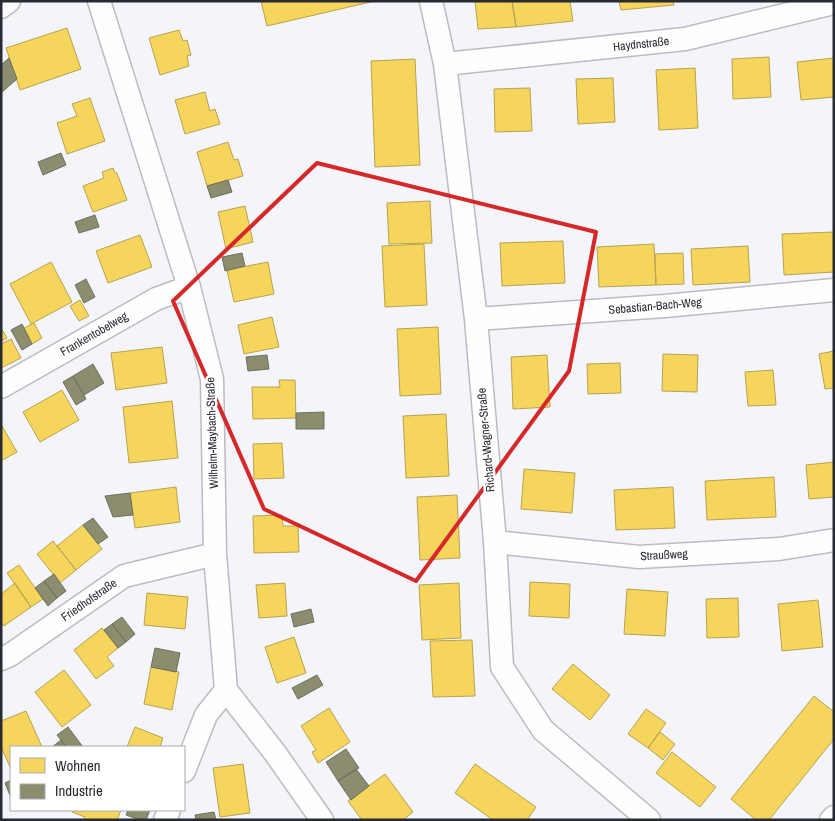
<svg xmlns="http://www.w3.org/2000/svg" width="835" height="821" font-family="'Archivo Narrow',sans-serif">
  <style>
    .homes { fill: #f6d55c; stroke: #b8a250 }
    .industry { fill: #8c8c6e; stroke: #6e6f5c }
    .lines { fill: none; stroke-linecap: round; stroke-linejoin: round }
    .minor-casing { stroke: #bbbcc2; stroke-width: 25 }
    .minor { stroke: #fdfefe; stroke-width: 22 }
    .marked { fill: none; stroke: #d62828; stroke-width: 4; stroke-linejoin: round }
    .labels { text-anchor: middle; stroke-width: 5; stroke-linejoin: round; paint-order: stroke }
    .street-label { font-size: 12px; fill: #292b33; stroke: #fff }
  </style>
  <rect width="100%" height="100%" fill="#f4f5fa"/>
  <path class="homes" d="M261,1H375L267,26Z
    M475,1H512L516,27L478,29Z
    M512,1H570L573,21L516,27Z
    M619,1H673L674,5L621,10Z
    M67,28L81,69L20,90L6,48Z
    M179,30L183,41L187,40L191,55L187,56L189,66L160,75L149,38Z
    M769,57L771,97L733,99L732,59Z
    M834,58V97L801,100L797,62Z
    M415,59L420,165L375,167L371,61Z
    M695,68L698,128L659,130L656,70Z
    M613,78L615,122L578,124L576,79Z
    M530,88L532,131L495,132L494,89Z
    M205,92L210,111L215,109L220,124L185,134L175,100Z
    M90,98L105,141L67,154L57,123L77,116L72,104Z
    M228,142L234,160L238,159L243,176L207,186L197,152Z
    M113,168L115,173H117L127,200L93,212L83,186L104,178L102,172Z
    M430,201L432,243L389,244L387,203Z
    M245,206L253,242L226,249L218,212Z
    M834,232V272L784,275L782,234Z
    M140,235L152,267L108,283L96,251Z
    M563,241L565,283L502,286L500,243Z
    M424,244L427,305L385,307L382,246Z
    M654,244L656,285L599,287L597,247Z
    M748,246L750,282L693,285L691,249Z
    M683,253L684,284L656,285L655,254Z
    M51,262L72,302L31,324L10,284Z
    M268,262L274,294L234,302L227,270Z
    M80,300L89,316L79,321L70,306Z
    M272,317L279,347L244,354L238,325Z
    M34,323L42,338L32,344L24,328Z
    M438,327L441,394L400,396L397,329Z
    M1,328L7,338L1,341Z
    M11,339L21,358L1,368V344Z
    M162,347L167,383L116,390L111,353Z
    M834,351V388L825,389L819,354Z
    M663,354L698,355L697,392L662,391Z
    M547,355L550,407L513,409L511,357Z
    M620,363L621,393L588,394L587,364Z
    M773,370L776,405L748,406L745,372Z
    M279,380H295L296,418L253,419L252,387H280Z
    M62,390L79,420L40,442L23,412Z
    M172,401L178,458L129,463L123,407Z
    M446,414L449,476L406,478L403,416Z
    M1,424L17,452L1,461Z
    M282,443L284,478L254,479L253,444Z
    M834,462V497L809,499L806,465Z
    M524,469L575,473L572,513L521,509Z
    M774,477L776,517L707,520L705,481Z
    M176,487L180,522L135,528L130,493Z
    M673,487L675,528L616,530L614,490Z
    M457,495L460,558L420,560L417,497Z
    M282,515L283,526H298L299,552L254,553L253,516Z
    M83,525L102,549L76,570L57,546Z
    M53,541L76,570L60,583L37,554Z
    M19,565L43,599L31,607L7,573Z
    M530,582L570,584L569,618L529,616Z
    M15,583L31,607L4,626L1,623V594Z
    M285,583L287,616L259,618L256,585Z
    M459,583L461,638L422,640L419,585Z
    M627,589L668,592L665,636L624,634Z
    M147,593L188,597L185,629L144,625Z
    M738,598L739,637L707,638L706,599Z
    M818,600L823,647L782,651L778,604Z
    M102,628L118,648L107,657L114,666L96,679L74,650Z
    M294,637L306,673L277,683L265,647Z
    M472,640L475,696L433,697L430,641Z
    M573,664L610,695L590,720L552,689Z
    M151,667L179,672L172,710L144,704Z
    M64,670L91,705L62,727L35,692Z
    M814,696L834,712V739L769,820H756L731,799Z
    M329,708L350,742L318,763L312,752L316,750L301,726Z
    M646,709L666,723L648,748L628,734Z
    M26,711L42,747H11V769L1,747V721Z
    M135,727L163,738L160,747H127Z
    M660,732L675,744L663,760L648,748Z
    M672,752L716,787L700,807L656,773Z
    M243,764L250,813L220,817L213,768Z
    M475,764L536,807L527,820H493L455,793Z
    M385,774L413,812L403,820H362L348,801Z
    M73,810H121L117,820H84L85,817L72,812Z"/>
  <path class="industry" d="M9,58L17,79L1,93V65Z
    M61,153L66,165L43,175L38,162Z
    M228,180L232,192L211,198L207,186Z
    M95,215L99,227L79,233L75,222Z
    M242,253L245,266L225,271L222,257Z
    M86,279L95,297L84,303L75,285Z
    M22,324L32,344L22,350L11,330Z
    M267,355L269,369L248,371L246,357Z
    M93,364L104,383L84,395L73,376Z
    M73,376L86,399L76,405L63,382Z
    M324,412V429H296V413Z
    M130,493L133,515L113,517L105,496Z
    M93,518L108,537L98,544L83,525Z
    M54,574L66,591L57,598L44,581Z
    M44,581L57,598L48,606L35,588Z
    M311,609L314,622L294,627L291,614Z
    M122,617L135,634L126,642L112,624Z
    M112,624L126,642L118,648L104,630Z
    M155,648L180,653L176,672L151,667Z
    M317,675L323,685L298,699L292,688Z
    M68,727L83,747H66L61,740L57,735Z
    M61,740L66,747H52Z
    M346,749L359,768L338,781L326,762Z
    M356,769L369,786L351,800L338,781Z
    M11,780V798L5,783Z
    M128,810H150L146,820H140L126,815Z
    M214,812L216,820H196L195,815Z"/>
  <g class="lines">
    <defs>
      <path id="minor" d="M99,1L189,287L212,379L215,554L226,690L275,753L322,820
        M431,1L445,64L476,319L495,542L502,667L543,730L649,820
        M1,7L9,1
        M445,64L685,39L834,3
        M476,319L665,306L834,290
        M1,387L156,299L189,287
        M495,542L639,557L779,549L834,540
        M1,659L10,655L124,576L215,554
        M184,771L206,715L226,690
        M165,820L169,810
        M831,820L834,817"/>
    </defs>
    <use href="#minor" class="minor-casing"/>
    <use href="#minor" class="minor"/>
  </g>
  <path class="marked" d="M317,163L596,232L569,371L416,581L264,509L173,301Z"/>
  <g class="labels">
    <g class="street-label">
      <text transform="translate(641 44) rotate(-6)" y="4">Haydnstraße</text>
      <text transform="translate(655 306) rotate(-5)" y="4">Sebastian-Bach-Weg</text>
      <text transform="translate(94 334) rotate(-30)" y="4">Frankentobelweg</text>
      <text transform="translate(212 433) rotate(-92)" y="4">Wilhelm-Maybach-Straße</text>
      <text transform="translate(486 440) rotate(-95)" y="4">Richard-Wagner-Straße</text>
      <text transform="translate(664 555) rotate(-3)" y="4">Straußweg</text>
      <text transform="translate(89 600) rotate(-35)" y="4">Friedhofstraße</text>
    </g>
  </g>
  <rect width="835" height="821" fill="none" stroke="#292b33" stroke-width="5"/>
  <rect x="10" y="746" width="175" height="65" fill="#ffffff" stroke="#a9aaad"/>
  <rect x="20" y="758" width="25" height="15" fill="#f6d55c" stroke="#a9aaad"/>
  <text x="55" y="771" font-size="15" fill="#292b33">Wohnen</text>
  <rect x="20" y="784" width="25" height="15" fill="#8c8c6e" stroke="#a9aaad"/>
  <text x="55" y="796" font-size="15" fill="#292b33">Industrie</text>
</svg>
